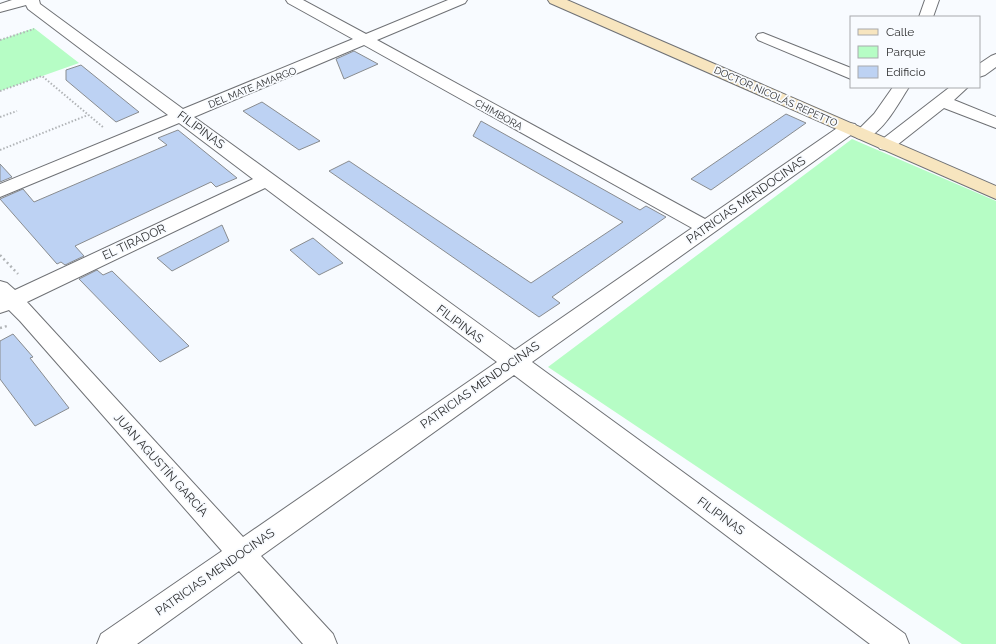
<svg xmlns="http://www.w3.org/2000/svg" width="996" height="644" font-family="Raleway,sans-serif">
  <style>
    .green { fill: #b6fdc5 }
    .building { fill: #bdd2f3; stroke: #898c8f }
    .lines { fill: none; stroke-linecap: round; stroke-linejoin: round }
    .street-casing { stroke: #6f7175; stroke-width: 2 }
    .secondary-casing { stroke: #6f7175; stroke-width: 2 }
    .path-far1 { stroke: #b1b4b7; stroke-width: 2; stroke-dasharray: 1.5 2; stroke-linecap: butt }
    .path { stroke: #b1b4b7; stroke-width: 2.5; stroke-dasharray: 2 3; stroke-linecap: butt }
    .street { fill: #fff; fill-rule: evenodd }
    .secondary { fill: #f7e5bf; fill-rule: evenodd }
    .labels { text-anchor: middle; stroke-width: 3.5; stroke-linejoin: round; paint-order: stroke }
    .far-street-label { font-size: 10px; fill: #303132; stroke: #f8fbff }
    .street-label { font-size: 12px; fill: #303132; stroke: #f8fbff }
  </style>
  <rect width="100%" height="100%" fill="#f8fbff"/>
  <path class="green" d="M34,28L79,63L0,91V40Z
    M852,139L996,201V644H962L548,367Z"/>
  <path class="building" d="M354,51L378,64L344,79L336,59Z
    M81,65L139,112L116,122L66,80V70Z
    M262,102L320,141L299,150L243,111Z
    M786,114L806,123L711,190L691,179Z
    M481,121L640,210L646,206L666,217L552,297L560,303L539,317L329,171L349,161L531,283L623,222L473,136Z
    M178,130L237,178L216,187L211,182L75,246L84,256L65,265L61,262L57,264L0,199L23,189L34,202L167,145L158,138Z
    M0,164L12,177L0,182Z
    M222,225L229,241L172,271L157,258Z
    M313,238L343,263L319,275L290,250Z
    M97,270L103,275L112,271L189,346L160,362L79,279Z
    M13,334L33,357L30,358L69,408L35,426L0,379V341Z"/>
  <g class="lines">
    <defs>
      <path id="street" d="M12,0H39L40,4L183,109L353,39L288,3L286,0H303L366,34L448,0H467L465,3L377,40L705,219L843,124L849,123L855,124L858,128L855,132L532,362L905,634L909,644H870L514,375L261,556L333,634L337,644H303L239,571L137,644H97L101,634L222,551L20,321L9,310L0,313V281L7,283L15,290L253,179L179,123L0,197V184L168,115L28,9L26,5L0,12V4ZM364,45L692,228L515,350L194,117ZM265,188L497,362L243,537L27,302Z
        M925,0H939L933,17H919Z
        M763,33L851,68V79L758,40L756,37L758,34Z
        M996,54V67L985,75L979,77V64L991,56Z
        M893,87H909C899,102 886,128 869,137C865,140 861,139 857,138L854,134L874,114Z
        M950,87H968L954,100L996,117V128L944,108L892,149L886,150L880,149L877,145L880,141Z"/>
      <path id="secondary" d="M548,0H567L996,186V199L550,3Z"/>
    </defs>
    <use href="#street" class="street-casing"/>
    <use href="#secondary" class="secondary-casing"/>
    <path class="path-far1" d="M0,40L34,29
      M0,91L42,76L104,128
      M0,117L17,111
      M0,150L88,115"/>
    <path class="path" d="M0,255L18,274
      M0,328L7,326"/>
    <use href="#street" class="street"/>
    <use href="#secondary" class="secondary"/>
  </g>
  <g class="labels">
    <g class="far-street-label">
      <text transform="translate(252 87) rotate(-22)" y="4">DEL MATE AMARGO</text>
      <text transform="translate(776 96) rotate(24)" y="4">DOCTOR NICOLÁS REPETTO</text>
      <text transform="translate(499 114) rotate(29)" y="4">CHIMBORA</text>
    </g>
    <g class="street-label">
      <text transform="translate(201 130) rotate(36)" y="4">FILIPINAS</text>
      <text transform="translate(746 200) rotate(-35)" y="4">PATRICIAS MENDOCINAS</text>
      <text transform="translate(134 242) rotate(-25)" y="4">EL TIRADOR</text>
      <text transform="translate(460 324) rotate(37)" y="4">FILIPINAS</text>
      <text transform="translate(480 385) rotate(-35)" y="4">PATRICIAS MENDOCINAS</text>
      <text transform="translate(161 465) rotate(48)" y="4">JUAN AGUSTÍN GARCÍA</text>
      <text transform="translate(721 516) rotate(36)" y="4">FILIPINAS</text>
      <text transform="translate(215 572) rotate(-35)" y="4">PATRICIAS MENDOCINAS</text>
    </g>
  </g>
  <rect x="850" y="16" width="130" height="72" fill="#f8fbff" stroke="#a8aaad"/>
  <rect x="858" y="29" width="20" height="6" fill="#f7e5bf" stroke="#a8aaad"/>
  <text x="886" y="36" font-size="12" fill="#303132">Calle</text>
  <rect x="858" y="46" width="20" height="12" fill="#b6fdc5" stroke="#a8aaad"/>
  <text x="886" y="56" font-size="12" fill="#303132">Parque</text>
  <rect x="858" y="66" width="20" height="12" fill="#bdd2f3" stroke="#a8aaad"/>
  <text x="886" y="76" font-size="12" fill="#303132">Edificio</text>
</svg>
